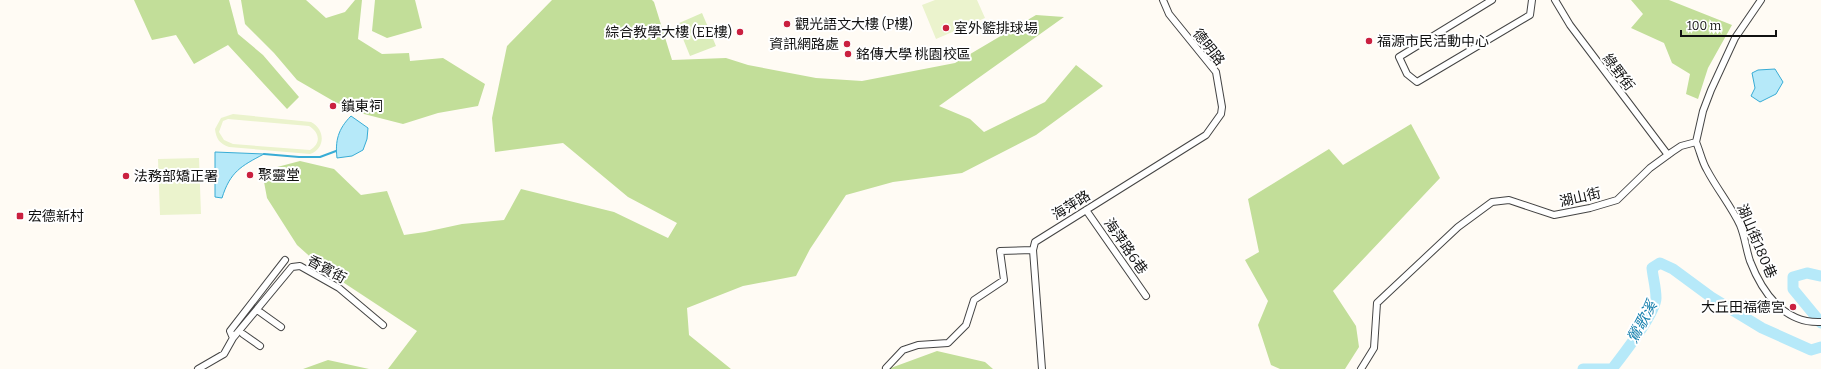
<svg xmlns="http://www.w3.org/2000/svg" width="1821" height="369" font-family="Bitter,'Noto Sans TC',serif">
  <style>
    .green { fill: #dbedba }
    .forest { fill: #c2de99 }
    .pitch { fill: #ebf3cd; fill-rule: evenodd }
    .water { fill: #b6e9f9; stroke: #38acd5 }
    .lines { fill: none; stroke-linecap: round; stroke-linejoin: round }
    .stream { stroke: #38acd5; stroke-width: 2 }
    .river { stroke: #b6e9f9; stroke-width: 11 }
    .minor-casing { stroke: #444; stroke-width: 8 }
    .minor { stroke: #fff; stroke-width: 6 }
    .poi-dot { fill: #ca203f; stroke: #fff; stroke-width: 1.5 }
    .labels { text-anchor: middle; stroke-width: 4; stroke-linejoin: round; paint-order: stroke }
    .poi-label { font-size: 14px; fill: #111; stroke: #fff; text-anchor: start }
    .street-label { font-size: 14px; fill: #111; stroke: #fff }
    .water-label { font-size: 15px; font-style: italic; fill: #117dab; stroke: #fff }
  </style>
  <rect width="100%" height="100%" fill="#fffbf4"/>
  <path class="green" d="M702,13L716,46L690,56L677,24Z"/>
  <path class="forest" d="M134,0H229L238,34L263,55L299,97L287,109L228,45L194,64L176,35L152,40Z
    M241,0H306L326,18L345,12L355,0H362L358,39L382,54L409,53L410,61L443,58L485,84L478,106L438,113L403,124L364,114L335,102L297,80L274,53L245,24Z
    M375,0H415L422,28L387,38L372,31Z
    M552,0H652L654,2L672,60L726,58L748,65L816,78L862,81L955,63L1036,15L1064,17L939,106L970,119L984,132L1045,102L1076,65L1103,86L1036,135L962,173L893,182L846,195L810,249L796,276L743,286L687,308L689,335L731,369H388L417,331L326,271L297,245L267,198L262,171L300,161L334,169L361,195L387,191L404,235L425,232L462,224L504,220L521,189L614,212L668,238L677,223L628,197L563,143L495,152L492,118L507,46Z
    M1631,0H1669L1732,25L1708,68L1698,99L1686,94L1690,74L1672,63L1664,43L1631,28L1643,14Z
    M1411,124L1440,178L1333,291L1356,326L1359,347L1345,369H1280L1271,365L1258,325L1268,301L1245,260L1259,252L1248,199L1329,149L1343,165Z
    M937,351L985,362L993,369H888Z
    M328,360L369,369H303Z"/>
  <path class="pitch" d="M935,0H977L985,18L936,39L922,5Z
    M233,114L311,122C326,130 325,149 310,154L229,147C220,144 216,139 215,129L221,118ZM228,119L309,126C319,132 322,143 310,150L233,144L224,140L219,132L223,121Z
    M199,158L201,214L160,215L158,159Z"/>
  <path class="water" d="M1775,69L1783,82L1776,94L1760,102L1751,96L1755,88L1752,73L1758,70Z
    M351,116L368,128L367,139L363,150L352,156L337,158C335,141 338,129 351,116Z
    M215,152L264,154C241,166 230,172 222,198L215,197Z"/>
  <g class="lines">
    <path class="stream" d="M264,154L299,157H320L336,151"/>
    <path class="river" d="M1821,276L1807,273L1793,277V289L1821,323
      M1583,369H1612C1622,356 1656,313 1656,298C1656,288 1653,278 1652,268L1660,263L1673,269L1711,297L1762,328L1811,350L1821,347"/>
    <defs>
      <path id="minor" d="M1492,0L1399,57L1407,74L1417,82L1530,15L1532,0
        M1555,0L1570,25L1668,155
        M1696,142C1700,151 1702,162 1707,170C1717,189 1731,206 1740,225C1745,237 1746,249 1750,261C1762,292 1784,324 1821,322
        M1086,210L1146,296
        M260,312L281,327
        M243,334L260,346
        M233,338L292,267L300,266L339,288L383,325
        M886,368L903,350L918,345L948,343L966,325L974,300L1004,280L1000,251L1033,250
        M198,369L224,354L233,338L230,331L285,260
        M1042,369L1033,250L1035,242L1206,135L1221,114L1222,107L1216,72L1169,14L1163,0
        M1361,369L1374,348L1377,303L1458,227L1492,202L1509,200L1554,215L1590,208L1617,200L1650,168L1672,152L1681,146L1696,142L1703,111L1711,90L1735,38L1761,0"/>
    </defs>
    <use href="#minor" class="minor-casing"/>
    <use href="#minor" class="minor"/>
  </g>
  <g class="poi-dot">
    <circle cx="787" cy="24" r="4"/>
    <circle cx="946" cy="28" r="4"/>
    <circle cx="740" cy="32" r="4"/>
    <circle cx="1369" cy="41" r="4"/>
    <circle cx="847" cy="44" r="4"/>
    <circle cx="848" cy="54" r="4"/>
    <circle cx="333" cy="106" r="4"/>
    <circle cx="250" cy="175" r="4"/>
    <circle cx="126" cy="176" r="4"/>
    <rect x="16" y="212" width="8" height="8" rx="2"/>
    <circle cx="1793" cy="307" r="4"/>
  </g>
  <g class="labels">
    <g class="poi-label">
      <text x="795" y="29">觀光語文大樓 (P樓)</text>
      <text x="954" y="33">室外籃排球場</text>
      <text x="732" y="37" text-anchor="end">綜合教學大樓 (EE樓)</text>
      <text x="1377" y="46">福源市民活動中心</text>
      <text x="839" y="49" text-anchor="end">資訊網路處</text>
      <text x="856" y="59">銘傳大學 桃園校區</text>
      <text x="341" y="111">鎮東祠</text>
      <text x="258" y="180">聚靈堂</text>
      <text x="134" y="181">法務部矯正署</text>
      <text x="28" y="221">宏德新村</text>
      <text x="1785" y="312" text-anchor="end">大丘田福德宮</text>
    </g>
    <g class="street-label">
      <text transform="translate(1209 47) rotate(52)" y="5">德明路</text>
      <text transform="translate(1619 72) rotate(53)" y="5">綠野街</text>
      <text transform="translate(1580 197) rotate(-13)" y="5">湖山街</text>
      <text transform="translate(1071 205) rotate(-32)" y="5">海萍路</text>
      <text transform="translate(1757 241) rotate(67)" y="5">湖山街180巷</text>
      <text transform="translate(1126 246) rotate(55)" y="5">海萍路6巷</text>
      <text transform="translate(327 269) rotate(29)" y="5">香賓街</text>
    </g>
    <g class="water-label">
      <text transform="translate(1642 322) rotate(-62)" y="5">鶯歌溪</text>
    </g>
  </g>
  <path d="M1681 30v6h95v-6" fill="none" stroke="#111111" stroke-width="2"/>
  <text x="1687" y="30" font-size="12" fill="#111111" stroke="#ffffff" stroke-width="3" paint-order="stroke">100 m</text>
</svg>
